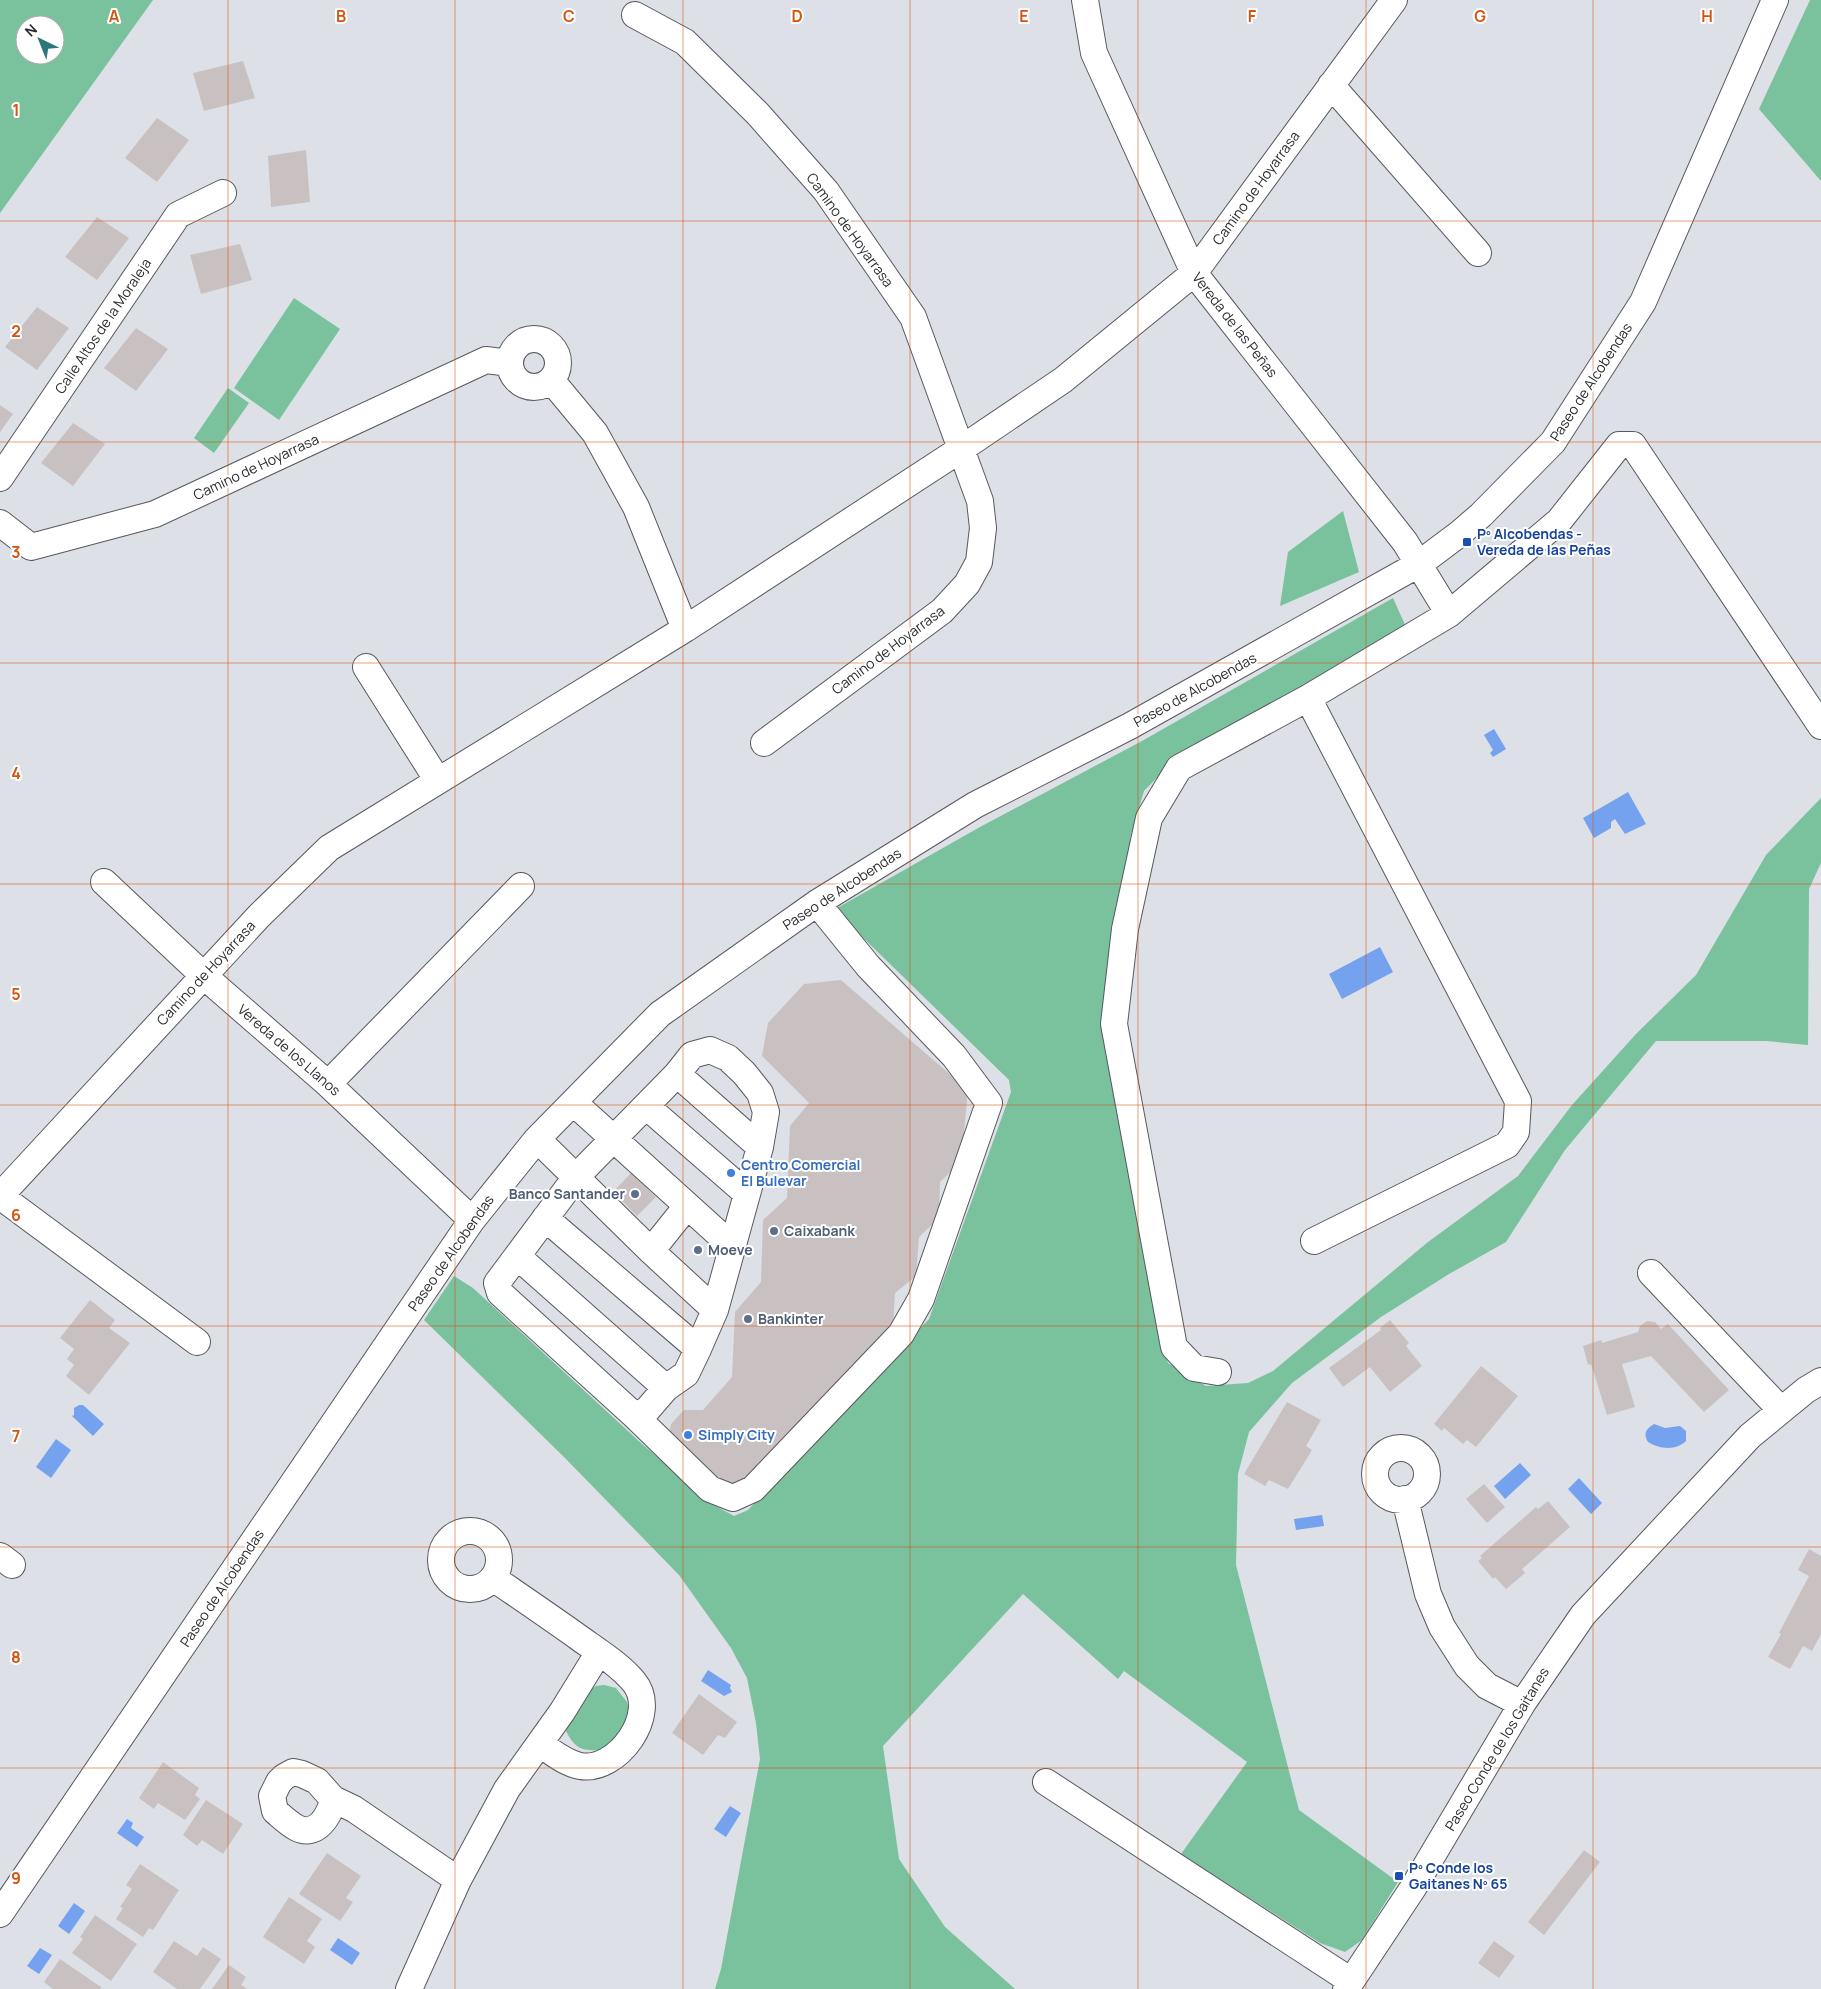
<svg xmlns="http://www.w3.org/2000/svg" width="1821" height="1989" font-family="Manrope,sans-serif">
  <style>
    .green { fill: #79c29d; fill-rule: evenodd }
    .water { fill: #74a2ef }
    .building { fill: #c9c1c1 }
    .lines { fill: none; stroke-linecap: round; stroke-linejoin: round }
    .minor-casing { stroke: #57595e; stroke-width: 28 }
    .minor { stroke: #fff; stroke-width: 26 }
    .grid { fill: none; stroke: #d55410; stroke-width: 1; stroke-opacity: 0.55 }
    .transit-dot { fill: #1a4fb4; stroke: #fff; stroke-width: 2 }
    .shop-dot { fill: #3f7fe0; stroke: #fff; stroke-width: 2 }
    .service-dot { fill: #5c6f8a; stroke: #fff; stroke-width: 2 }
    .labels { text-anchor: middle; stroke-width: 4; stroke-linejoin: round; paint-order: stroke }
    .street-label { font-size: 14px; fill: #2b2c2f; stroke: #fff }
    .transit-label { font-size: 14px; font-weight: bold; fill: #164399; stroke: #fff; text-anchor: start }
    .shop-label { font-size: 14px; font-weight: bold; fill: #366cbe; stroke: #fff; text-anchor: start }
    .service-label { font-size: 14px; font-weight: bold; fill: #4e5e75; stroke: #fff; text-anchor: start }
    .grid-label { font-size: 16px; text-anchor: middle; font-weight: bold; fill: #d55410; stroke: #fff; stroke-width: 4; stroke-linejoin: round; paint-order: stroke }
  </style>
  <rect width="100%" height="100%" fill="#dde0e6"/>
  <path class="green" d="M0,0H153L0,213ZM25,25H55V55H25Z
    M1810,0H1821V181L1759,109Z
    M294,298L340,329L279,420L234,388Z
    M228,388L249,403L214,453L194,438Z
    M1343,511L1359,572L1280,606L1288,552Z
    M1393,598L1406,627L1177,757L1144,791L1131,834L1106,1023L1159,1336L1168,1363L1206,1386L1248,1383L1273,1371L1428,1242L1518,1176L1572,1105L1636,1034L1696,975L1766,855L1821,798V863L1809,889L1808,1045L1766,1041H1656L1565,1150L1506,1242L1449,1274L1381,1317L1292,1383L1249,1432L1238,1474L1236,1565L1299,1810L1398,1882L1362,1940L1345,1952L1320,1943L1181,1854L1247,1762L1124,1671L1118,1679L1023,1594L883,1746L899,1859L945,1927L1015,1989H715L721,1969L760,1759L756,1723L747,1678L731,1648L679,1575L565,1458L424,1320L454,1276L473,1288L642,1444L714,1505L734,1516L748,1510L929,1319L1011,1092L1009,1080L847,922L837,908L980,827L1142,741Z
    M604,1685L616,1688L627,1702L629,1710L627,1724L604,1750C582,1751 575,1750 565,1729L589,1690L596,1686Z"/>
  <path class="water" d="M1494,729L1506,749L1493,757L1490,753L1493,750L1484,735Z
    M1628,792L1646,824L1625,834L1615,819L1611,822V828L1594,838L1583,818Z
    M1380,947L1393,972L1342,999L1329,974Z
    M79,1405H83L104,1424L93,1436L72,1416L74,1415V1408Z
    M1654,1424L1665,1428L1680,1426L1686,1431V1441C1676,1451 1659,1449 1648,1442C1643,1433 1646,1429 1654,1424Z
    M56,1439L71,1450L51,1478L36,1467Z
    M1520,1463L1531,1475L1505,1499L1494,1486Z
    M1579,1478L1602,1503L1591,1514L1568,1489Z
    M1322,1515L1324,1526L1296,1530L1294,1519Z
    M708,1670L731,1685L730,1688L732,1692L724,1696L701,1681Z
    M730,1806L741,1813L726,1837L714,1829Z
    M127,1819L133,1823L131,1828L144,1837L137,1847L117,1833Z
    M74,1903L85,1911L69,1934L58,1926Z
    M338,1938L360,1953L352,1965L330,1950Z
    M40,1948L52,1955L39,1974L27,1966Z"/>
  <path class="building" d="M243,61L255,98L204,111L193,73Z
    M157,118L189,140L157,182L125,158Z
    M306,150L310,202L271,207L268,156Z
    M97,217L129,238L97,280L65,257Z
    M240,244L252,280L201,294L190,255Z
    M37,307L69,328L37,370L5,347Z
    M136,328L168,349L136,391L104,368Z
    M0,405L13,414L0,432Z
    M73,423L105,444L73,486L41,463Z
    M841,980L968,1090L961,1162L940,1182L939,1218L919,1237L916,1276L895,1293L893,1328L752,1481L723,1487L668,1440L671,1424L684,1410H703L732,1377L735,1312L761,1282L763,1220L787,1198L790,1126L809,1103L762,1056L768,1023L804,984Z
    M631,1173L656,1197L637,1216L613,1192Z
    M90,1300L115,1320L109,1328L130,1343L89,1395L66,1376L74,1365L67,1359L74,1349L60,1338Z
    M1390,1320L1409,1343L1406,1346L1422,1366L1390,1392L1370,1367L1343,1387L1329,1368L1381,1330L1380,1328Z
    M1647,1321L1655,1322L1661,1329L1668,1324L1729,1390L1704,1412L1651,1356L1622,1364L1635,1407L1607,1415L1591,1364L1588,1365L1583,1346L1601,1340L1602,1343L1638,1332L1640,1326Z
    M1481,1366L1518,1396L1476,1447L1467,1440L1463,1444L1444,1428L1442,1431L1434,1424Z
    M1287,1402L1321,1420L1306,1446L1312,1450L1288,1489L1269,1480L1265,1486L1244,1474Z
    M1484,1484L1505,1507L1487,1523L1466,1499Z
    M1548,1501L1570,1527L1522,1569L1525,1573L1506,1589L1495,1577L1493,1579L1478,1561L1482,1558L1480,1556L1536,1507L1538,1509Z
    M1809,1549L1821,1556V1634L1812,1651L1803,1646L1790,1669L1768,1657L1781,1634L1779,1633L1809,1576L1798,1570Z
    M699,1694L737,1722L725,1738L718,1735L703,1755L672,1733Z
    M163,1762L199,1788L195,1795L200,1799L185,1820L158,1803L154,1809L139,1798Z
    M206,1800L243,1824L223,1854L202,1840L197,1846L183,1835Z
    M1584,1850L1600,1862L1544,1935L1528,1922Z
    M327,1853L361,1876L346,1898L353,1902L340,1921L299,1894Z
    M140,1864L179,1890L153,1930L149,1928L143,1937L116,1919L123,1908L120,1907L132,1889L126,1885Z
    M289,1897L322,1919L307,1941L315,1947L304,1964L263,1937Z
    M95,1915L137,1944L111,1981L72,1953L83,1939L80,1937Z
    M174,1941L197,1956L203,1947L221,1959L200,1989H177L153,1972Z
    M1494,1941L1515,1956L1499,1978L1478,1963Z
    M60,1959L101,1987L100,1989H53L44,1982Z
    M229,1965L246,1977L241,1985L247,1989H212Z"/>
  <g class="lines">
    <defs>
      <path id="minor" d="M1085,0L1094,53L1194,273L1405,542L1449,614
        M635,15L685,42L758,114L826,191L913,317L980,501L983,528L979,562L967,584L942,611L764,743
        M1331,85L1478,253
        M510 363a24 24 0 1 1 48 0a24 24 0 1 1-48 0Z
        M551,380L595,433L636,507L685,629
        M0,478L178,215L223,193
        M0,523L31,547L155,514L486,360L510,363
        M366,667L438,781
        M1308,698L1518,1101L1516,1132L1507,1145L1314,1241
        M104,882L204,976L328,1084L472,1220
        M710,1050L728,1058L744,1073L760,1093L766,1112L760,1147L715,1310L698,1349L686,1374L666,1388L647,1410L635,1416L500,1293L497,1283L576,1177L677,1074L692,1055Z
        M677,1074L760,1147
        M328,1084L521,886
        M574,1103L732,1246
        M646,1106L746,1193
        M537,1139L651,1251L715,1310
        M0,1196L259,916L329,848L685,629L961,449L1063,380L1194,273L1394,0
        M0,1196L197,1342
        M545,1218L698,1349
        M651,1251L687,1206
        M517,1256L666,1388
        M1651,1273L1781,1410
        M1218,1372L1194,1368L1174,1347L1114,1024L1125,929L1149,818L1179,768L1308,698L1449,614L1559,521L1619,445H1633L1821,726
        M635,1416L710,1489L733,1498L753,1489L901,1334L921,1299L989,1103L954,1056L868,966L817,903
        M1375 1474a26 26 0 1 1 52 0a26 26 0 1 1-52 0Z
        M1405,1499L1428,1594L1442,1627L1467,1666L1487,1686L1522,1704
        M441 1560a29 29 0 1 1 58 0a29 29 0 1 1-58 0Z
        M0,1556L12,1565
        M493,1578C522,1598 550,1617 578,1637C596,1650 619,1664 634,1682C660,1714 617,1773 580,1766C565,1763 552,1752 540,1744
        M1046,1782L1351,1981
        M333,1799C330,1815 317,1838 297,1828C289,1824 282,1817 275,1811L272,1796L279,1782L284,1777L293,1772L302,1774L317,1781L333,1799L354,1809L458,1880
        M0,1914L472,1220L537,1139L660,1014L817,903L975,805L1130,726L1419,564L1459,534L1481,515L1553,442L1643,302L1775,0
        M409,1989L458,1880L507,1789L562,1712L599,1652
        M1346,1989L1413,1888L1522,1704L1583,1615L1750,1436L1806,1390L1821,1381"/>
    </defs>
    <use href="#minor" class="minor-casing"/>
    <use href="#minor" class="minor"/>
  </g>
  <path class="grid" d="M228,0V1989M455,0V1989M683,0V1989M910,0V1989M1138,0V1989M1366,0V1989M1593,0V1989M0,221H1821M0,442H1821M0,663H1821M0,884H1821M0,1105H1821M0,1326H1821M0,1547H1821M0,1768H1821"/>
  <g class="transit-dot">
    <rect x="1462" y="537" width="10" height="10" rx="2.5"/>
    <rect x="1394" y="1871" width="10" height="10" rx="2.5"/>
  </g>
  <g class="shop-dot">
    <circle cx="731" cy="1173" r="5"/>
    <circle cx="688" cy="1435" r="5"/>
  </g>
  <g class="service-dot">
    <circle cx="635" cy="1194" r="5"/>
    <circle cx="774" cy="1231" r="5"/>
    <circle cx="698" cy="1250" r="5"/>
    <circle cx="748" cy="1319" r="5"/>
  </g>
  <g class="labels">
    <g class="street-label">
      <text transform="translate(1256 188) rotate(-54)" y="5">Camino de Hoyarrasa</text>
      <text transform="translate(850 230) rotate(54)" y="5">Camino de Hoyarrasa</text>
      <text transform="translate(1235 325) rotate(52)" y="5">Vereda de las Peñas</text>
      <text transform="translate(103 326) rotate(-56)" y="5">Calle Altos de la Moraleja</text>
      <text transform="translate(1591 382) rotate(-57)" y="5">Paseo de Alcobendas</text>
      <text transform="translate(256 467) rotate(-25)" y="5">Camino de Hoyarrasa</text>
      <text transform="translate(888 650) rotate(-37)" y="5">Camino de Hoyarrasa</text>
      <text transform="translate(1195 690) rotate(-29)" y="5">Paseo de Alcobendas</text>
      <text transform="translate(842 889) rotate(-33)" y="5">Paseo de Alcobendas</text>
      <text transform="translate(206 973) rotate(-47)" y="5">Camino de Hoyarrasa</text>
      <text transform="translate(289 1050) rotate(41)" y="5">Vereda de los Llanos</text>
      <text transform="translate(451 1253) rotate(-55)" y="5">Paseo de Alcobendas</text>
      <text transform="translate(222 1588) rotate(-56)" y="5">Paseo de Alcobendas</text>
      <text transform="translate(1497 1749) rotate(-59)" y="5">Paseo Conde de los Gaitanes</text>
    </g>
    <g class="transit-label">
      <text x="1477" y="539">Pº Alcobendas -<tspan x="1477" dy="16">Vereda de las Peñas</tspan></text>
      <text x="1409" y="1873">Pº Conde los<tspan x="1409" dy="16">Gaitanes Nº 65</tspan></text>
    </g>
    <g class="shop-label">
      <text x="741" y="1170">Centro Comercial<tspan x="741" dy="16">El Bulevar</tspan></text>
      <text x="698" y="1440">Simply City</text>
    </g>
    <g class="service-label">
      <text x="625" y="1199" text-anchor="end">Banco Santander</text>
      <text x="784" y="1236">Caixabank</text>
      <text x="708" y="1255">Moeve</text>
      <text x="758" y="1324">Bankinter</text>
    </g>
  </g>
  <g class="grid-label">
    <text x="114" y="22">A</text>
    <text x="341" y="22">B</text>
    <text x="569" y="22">C</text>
    <text x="797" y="22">D</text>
    <text x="1024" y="22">E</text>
    <text x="1252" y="22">F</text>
    <text x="1480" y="22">G</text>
    <text x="1707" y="22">H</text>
    <text x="16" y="116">1</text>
    <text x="16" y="337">2</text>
    <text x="16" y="558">3</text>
    <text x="16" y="779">4</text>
    <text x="16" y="1000">5</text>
    <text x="16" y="1221">6</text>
    <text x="16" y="1442">7</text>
    <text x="16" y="1663">8</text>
    <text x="16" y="1884">9</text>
  </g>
  <g transform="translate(40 40) rotate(317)"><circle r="24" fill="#ffffff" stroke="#aaabac"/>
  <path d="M0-4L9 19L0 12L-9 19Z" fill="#2d767c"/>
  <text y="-8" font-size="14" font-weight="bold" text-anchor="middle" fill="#2b2c2f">N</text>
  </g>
</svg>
